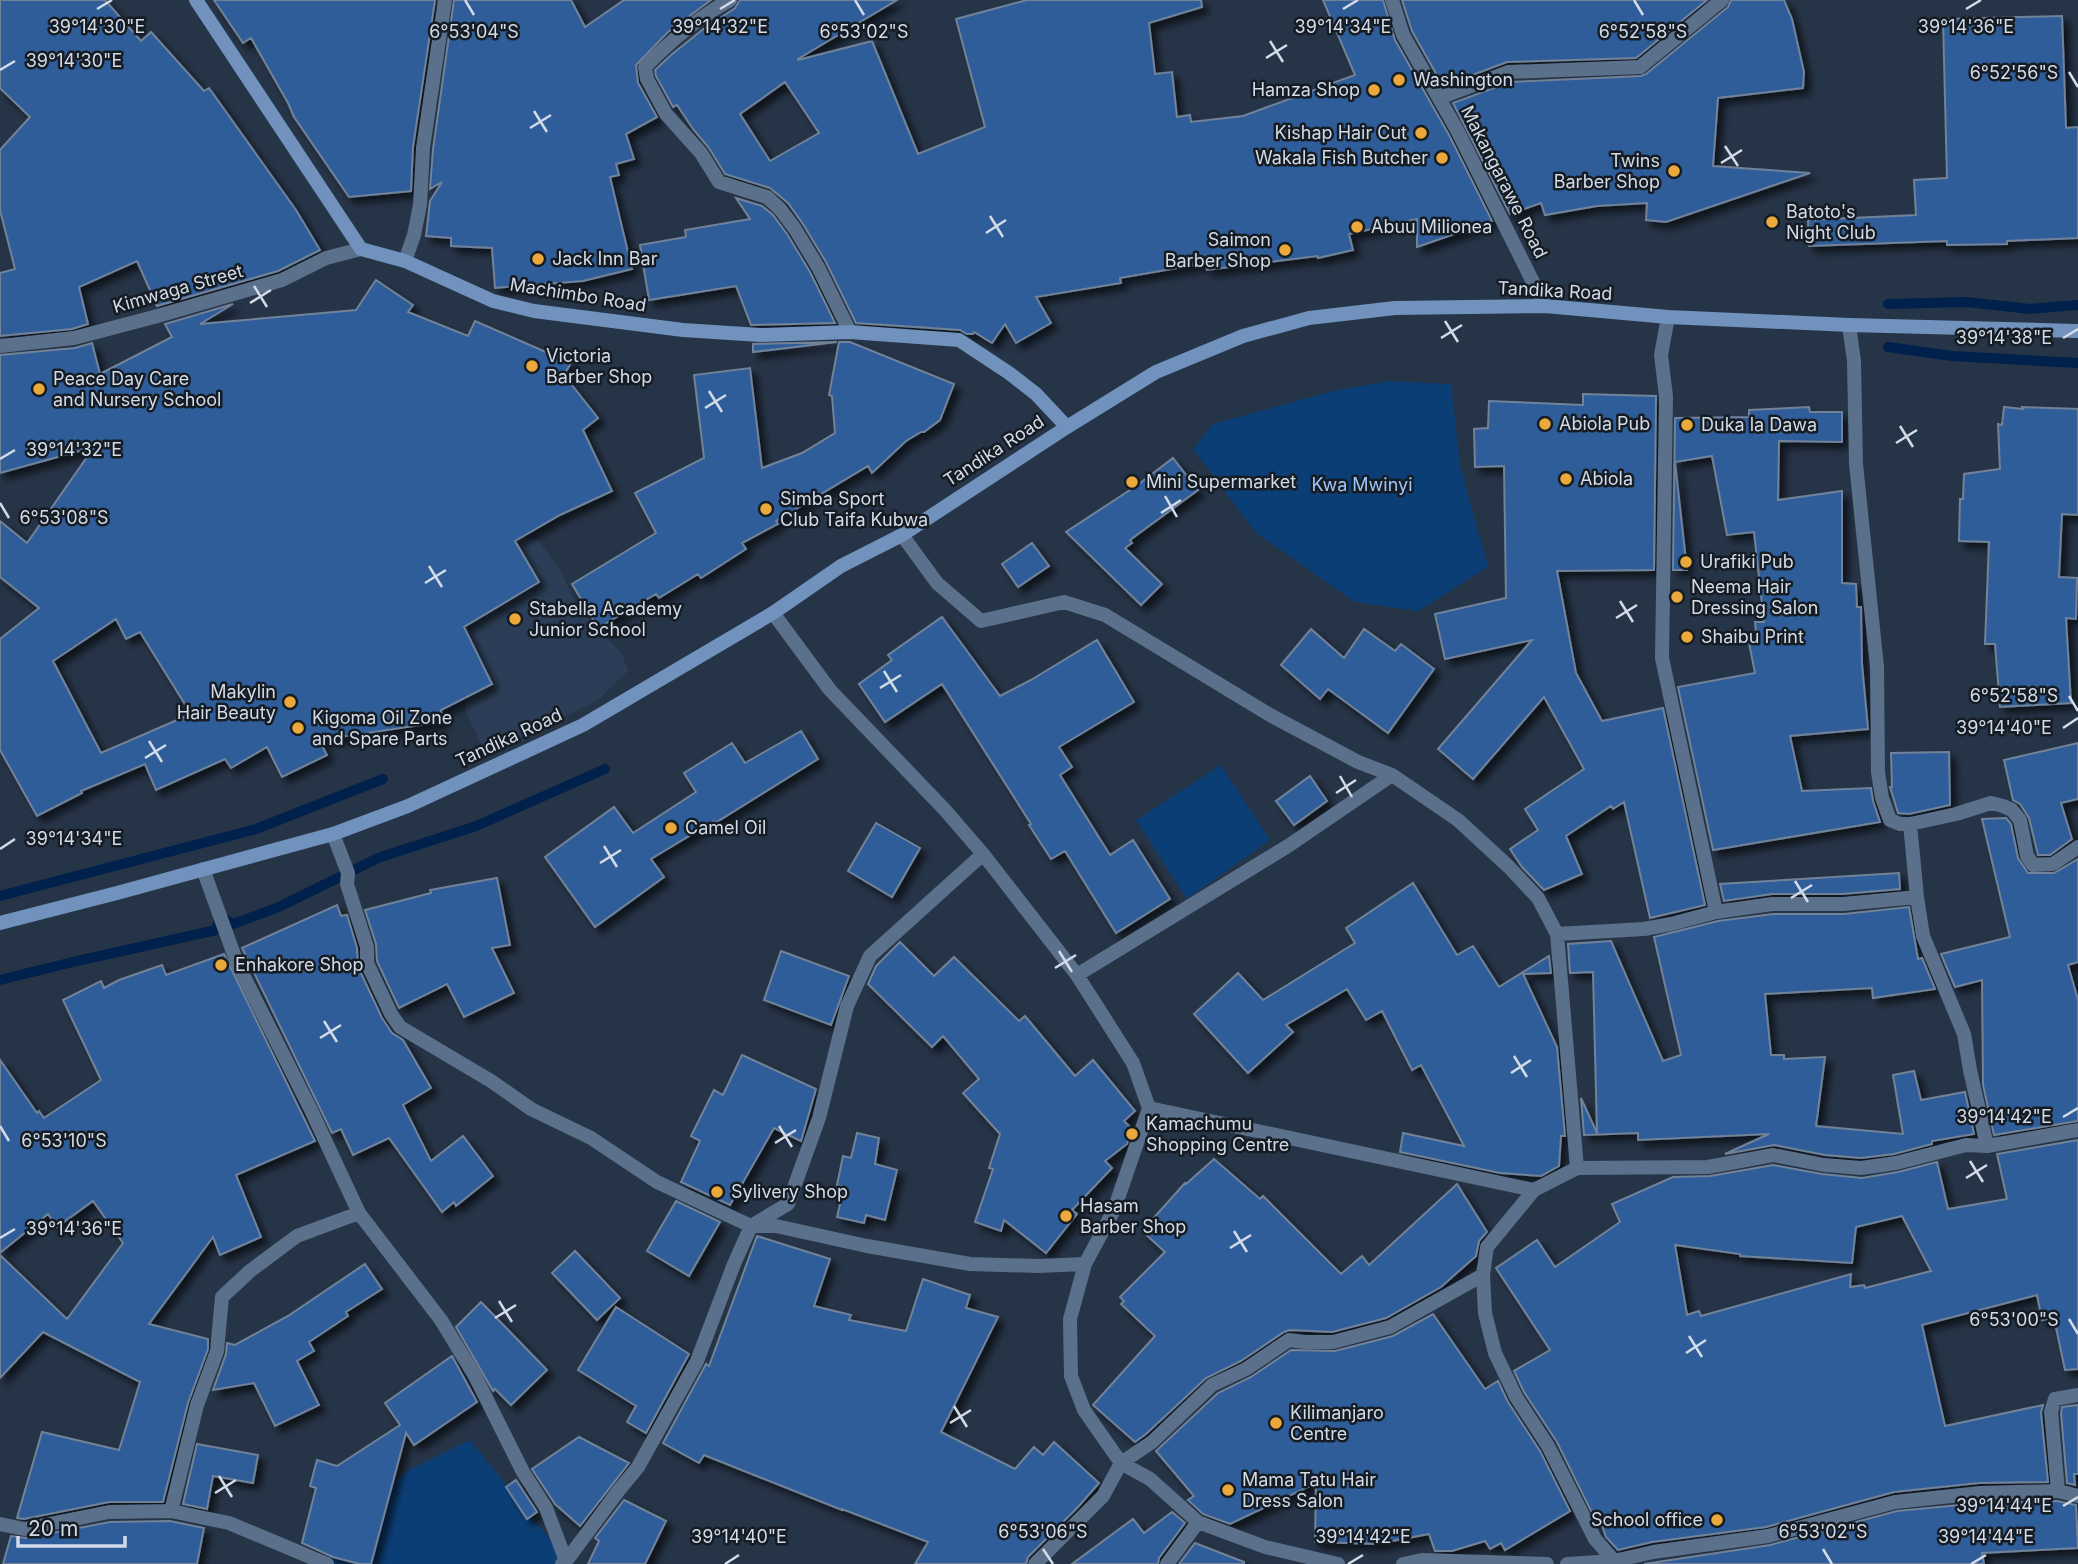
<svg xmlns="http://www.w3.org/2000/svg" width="2078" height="1564" font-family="Inter,sans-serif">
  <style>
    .built { fill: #2c3e57 }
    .green { fill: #0c3e76 }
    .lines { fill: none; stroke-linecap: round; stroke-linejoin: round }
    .stream { stroke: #00214b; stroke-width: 10 }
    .building { fill: #2d5d99; stroke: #718299; stroke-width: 2; fill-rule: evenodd; filter: url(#shadow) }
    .street { stroke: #5b708b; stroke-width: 14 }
    .secondary { stroke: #7092bd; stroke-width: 14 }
    .ticks { fill: none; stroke: #d2dbe7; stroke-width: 2.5 }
    .poi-dot { fill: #eca93b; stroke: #151c24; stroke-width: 2.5 }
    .labels { text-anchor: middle; stroke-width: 5; stroke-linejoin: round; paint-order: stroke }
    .poi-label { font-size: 18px; fill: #d2dbe7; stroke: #151c24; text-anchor: start }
    .street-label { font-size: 18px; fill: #d2dbe7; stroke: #151c24 }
    .park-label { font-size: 18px; fill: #9fc6fa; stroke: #151c24 }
    .ticks-label { font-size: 18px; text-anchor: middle; fill: #d2dbe7; stroke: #151c24; stroke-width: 5; stroke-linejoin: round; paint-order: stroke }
  </style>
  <defs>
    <filter id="shadow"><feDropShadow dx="6" dy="6" stdDeviation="3.5" flood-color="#0009"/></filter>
  </defs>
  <rect width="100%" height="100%" fill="#263447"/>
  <path class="built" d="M513,515L526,539L539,541L561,572L577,606L622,654L628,671L597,701L516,739L481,744L465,709L469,682L437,546Z"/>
  <path class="green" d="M1389,381L1451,384L1460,466L1488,567L1418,611L1355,602L1256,533L1193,449L1213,424L1333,391Z
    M1221,765L1270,840L1187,899L1136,820Z
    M470,1440L570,1564H313L408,1470Z"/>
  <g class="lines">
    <path class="stream" d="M1888,304L1966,302L2030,309L2078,305
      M1888,347L1952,356L2078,363
      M0,896L256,829L383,779
      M0,980L77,961L216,930L220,916L233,924L279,907L378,858L476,826L605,769"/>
  </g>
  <path class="building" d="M0,0H105L141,41L151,32L204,91L209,88L296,210L320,250L278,271L157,306L137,261L79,287L88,324L72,329L0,336V273L15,269L0,210V150L30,117L0,88Z
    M214,0H435L413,147L411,191L349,197L294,117L288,103L251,38L243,43Z
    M454,0H571L585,27L624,0H711L668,32L636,65L638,83L657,117L626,134L634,159L616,164L619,175L610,177L632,269L583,281L495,288L492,248L451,246V238L426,236L430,201L442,182L430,189L433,149Z
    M740,0H897L798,59V60L872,41L918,154L985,127L956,19L1027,0H1201L1202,7L1149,23L1155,74L1172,72L1177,117L1190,115L1191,122L1243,116L1355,75L1323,0H1383L1395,40L1449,135L1492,221L1417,247V219L1349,234L1353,250L1318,258L1317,256L1207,270L1206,263L1120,278L1121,283L1036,297L1051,323L1016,343L1005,324L992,343L974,332L973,334H967L960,330L856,323L826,262L803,224L788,203L770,188L725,174L709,148L693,129L677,105L673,107L656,76L655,70L671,55L702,30L735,8ZM785,82L819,133L770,161L740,114Z
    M1402,0H1707L1636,58L1507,62L1443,86L1412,31Z
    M1731,0H1784L1792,19L1804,72L1803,88L1718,98L1713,166L1810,173L1666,222L1646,220L1647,203L1597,206L1545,215L1541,203L1510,214L1453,103L1510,82L1641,76L1646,74L1728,7Z
    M2062,16L2066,128L2078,127V238L2007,241V244L1947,245V241L1809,246L1808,220L1916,215L1914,180L1947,178L1943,19Z
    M736,198L762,206L773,215L787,234L810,272L835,323L751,325L736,286L649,300L640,245L686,237L685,230L750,219Z
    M376,280L413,305L408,312L468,336L475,321L571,363L564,375L598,418L583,430L612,491L560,515L515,541L539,582L464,627L492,684L441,710L442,722L319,740L327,755L282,777L267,747L231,768L225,759L156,790L145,764L81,791L82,793L37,816L0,750V639L39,608L0,577V521L27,543L94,447L0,473V355L75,348L92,343L100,374L172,337L165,324L233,304L200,324L356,310ZM116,619L126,639L140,632L191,714L101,753L53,661Z
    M837,342L753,352V344Z
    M839,342H850L954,384L940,420L924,432H921L906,441L872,473L868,466L776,521L778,524L742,543L746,549L701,578L698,574L659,598L656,594L598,628L572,584L656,533L635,493L704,458L694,375L750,368L762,468L802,453L835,433L832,396L829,395Z
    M1583,394L1656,396L1654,570L1557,571L1576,673L1602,721L1663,708L1705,905L1650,918L1624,802L1613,809L1611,806L1566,836L1582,874L1544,890L1522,867L1510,849L1538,830L1525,809L1584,769L1544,697L1473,779L1438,749L1532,640L1445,659L1435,614L1506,598L1504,466L1475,467L1474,429L1488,428L1489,401L1583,405Z
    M1809,407L1810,412H1842V442L1779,441L1778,500L1842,491V583L1856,584L1857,607H1861L1862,664L1868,729L1790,736L1802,791L1871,788L1873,801L1880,822L1713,850L1678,687L1755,673L1749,643L1757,641L1755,622H1764L1754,532L1727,535L1712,456L1675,462L1687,570H1673L1675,418L1749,417V410Z
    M2004,407L2023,409L2022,407L2078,409V515L2062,514L2059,577L2077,578L2076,619L2066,618L2071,703L2000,707L1995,644H1985L1989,542L1959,541L1960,499H1963L1964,474L2000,469L1998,424L2002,425Z
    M1173,458L1198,490L1130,540L1132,543L1125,548L1162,584L1141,605L1066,532L1139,484Z
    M1032,543L1049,566L1018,587L1002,564Z
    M942,617L1000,696L1031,680L1097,640L1134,702L1059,747L1072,767L1060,775L1110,855L1133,840L1170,899L1116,933L1065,851L1051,859L1029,825L1031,824L942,684L885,722L859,684L892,660L888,655Z
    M1311,629L1344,658L1364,629L1395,651L1401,644L1434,669L1388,733L1328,689L1320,699L1281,665Z
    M801,731L818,759L715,823L714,821L651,859L664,877L595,927L545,857L614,807L633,833L696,792L684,773L732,743L745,763Z
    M2078,743V799L2061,803L2072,839L2050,855H2038L2029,818L2020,804L2013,800L2004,760Z
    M1949,752L1950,805L1909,814L1898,813L1890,787H1892L1891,753Z
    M1310,776L1327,801L1294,825L1276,801Z
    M2006,818L2011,824L2018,858L2028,873H2054L2078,859V962L2068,965L2078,1000V1121L1994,1135L1983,1085L1982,980L1955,987L1941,954L2010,937L1982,819Z
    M876,823L920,848L892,897L848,871Z
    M1899,873L1900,889L1843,894H1772L1724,901L1720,884Z
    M497,878L510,945L492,948L514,993L464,1017L447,984L399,1008L377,961L376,944L365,910L431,893L430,890Z
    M1413,883L1457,955L1473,946L1499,987L1549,956L1551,973L1523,974L1557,1047L1565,1136H1561L1559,1166L1541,1176L1500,1173L1400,1152L1403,1133L1464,1146L1421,1065L1412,1070L1382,1011L1366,1020L1347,989L1286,1025L1293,1032L1248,1073L1194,1014L1238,973L1263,1000L1355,943L1346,928Z
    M337,905L341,916L347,915L357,948L358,967L382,1018L392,1033L403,1040L431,1088L403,1105L431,1161L463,1136L493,1176L456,1206L454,1202L442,1212L389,1138L353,1155L341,1129L332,1133L242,948Z
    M1909,907L1918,959L1922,958L1935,989L1873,998L1872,988L1765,994L1771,1055H1784V1059L1825,1057L1816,1126L1903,1134L1893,1075L1914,1071L1921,1100L1965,1092L1974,1134L1932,1141V1144L1894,1154L1861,1158L1825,1155L1774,1145L1725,1154L1769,1134L1638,1140V1133L1584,1135L1581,1098L1597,1133L1593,972L1570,973L1568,944L1611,941L1663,1061L1681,1055L1654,937L1718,921L1773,914H1844Z
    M900,942L934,976L954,957L1019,1021L1025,1016L1075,1076L1093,1060L1135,1111L1124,1121L1132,1129L1127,1144L1105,1161L1112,1168L1072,1210L1077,1214L1046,1253L1004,1220L1001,1231L975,1222L993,1169L989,1168L1000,1134L963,1093L979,1079L943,1036L932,1047L868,984L876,966Z
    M781,951L849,976L831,1025L764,1000Z
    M224,954L315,1141L236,1175L261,1237L220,1255L213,1237L149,1324L208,1339V1349L188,1403L163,1502H109L24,1519L17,1518L42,1432L119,1450L140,1382L43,1332L0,1378V1255L67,1319L123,1243L93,1201L57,1227L48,1214L0,1253V1060L37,1113L39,1111L44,1118L101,1080L63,1000L101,981L104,988L119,980L162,965L166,975Z
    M742,1055L816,1089L801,1141L774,1128L730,1205L681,1182L700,1141L691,1136L714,1090L723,1095Z
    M857,1133L879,1138L875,1164L897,1170L885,1220L866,1215L864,1223L837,1217L844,1187L837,1185L843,1156L851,1158Z
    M2078,1140V1369L2065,1370L2054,1318L2042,1320L2037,1295L1922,1325L1945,1426L2043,1405L2041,1413L2048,1482L1979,1483L1894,1492L1766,1527L1652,1542L1618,1550L1606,1537L1599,1517L1595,1519L1557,1442L1524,1392L1514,1371L1550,1350L1496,1268L1537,1240L1555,1267L1620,1222L1612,1204L1673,1177L1710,1176L1773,1165L1822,1174L1862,1178L1898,1172L1937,1162L1948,1209L2007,1199L1997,1154ZM1902,1216L1931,1271L1865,1288L1864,1285L1850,1287L1851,1274L1701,1316L1699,1311L1687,1315L1675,1245L1740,1254V1256L1852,1263L1856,1227Z
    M1214,1159L1260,1199L1263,1196L1341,1274L1362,1256L1369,1265L1457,1184L1487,1232L1479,1241L1476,1256L1441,1287L1386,1318L1332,1332L1290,1330L1284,1332L1241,1361L1206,1378L1146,1434L1135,1442L1093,1405L1155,1336L1121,1304L1124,1301L1120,1297L1165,1252L1142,1231L1185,1183L1186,1184Z
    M676,1201L720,1222L689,1276L647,1251Z
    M757,1236L830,1259L814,1306L851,1315L849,1320L906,1331L923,1279L970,1295L966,1308L998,1317L941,1432L1015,1469L1034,1447L1043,1455L1054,1442L1099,1483L1078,1507L1028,1557L1026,1564H915L928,1542L842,1509V1510L704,1455L699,1463L663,1443L706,1364L709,1366Z
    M575,1251L620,1298L597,1320L552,1273Z
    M365,1264L382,1289L346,1312L348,1316L309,1342L314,1351L297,1361L319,1405L275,1426L254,1383L213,1390L226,1354L227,1343L235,1345L288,1316Z
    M481,1302L547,1370L511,1405L495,1389L493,1391L456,1327Z
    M616,1307L689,1354L646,1433L627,1422L636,1406L578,1370Z
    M1433,1314L1485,1389L1498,1381L1508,1402L1540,1451L1570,1511L1505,1550L1501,1543L1490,1549L1485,1541L1452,1551H1435L1429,1534L1377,1544L1315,1542L1316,1483L1230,1524L1203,1514L1188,1500L1194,1496L1156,1451L1218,1393L1251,1377L1291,1350L1335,1351L1393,1336Z
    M452,1356L477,1402L414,1445L406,1433L371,1564H360L333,1557L302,1543L316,1488L310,1486L317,1460L337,1466L400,1425L385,1403Z
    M2078,1405V1474H2074L2075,1485L2067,1483L2061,1413L2062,1407Z
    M579,1437L629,1463L580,1526L555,1504L532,1469Z
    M197,1444L258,1455L253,1483L213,1476L207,1509L183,1504Z
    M516,1480L537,1512L527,1519L506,1487Z
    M624,1500L666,1521L645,1564H588L599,1541L595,1538Z
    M2057,1501L2076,1505L2078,1548L1982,1553L1984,1564H1644L1770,1545L1897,1511L1981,1503Z
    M1172,1512L1185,1523L1159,1558L1158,1564H1072L1133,1519L1144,1533Z
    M170,1521L204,1528L197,1564H3L11,1536L26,1538L110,1522Z
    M1195,1543L1244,1562V1564H1179Z"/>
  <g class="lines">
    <path class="street" d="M730,0C699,17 670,41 645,67L647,79L666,114L701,153L719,182L767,197L780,209L795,229L818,267L850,332
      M1392,0L1403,35L1457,130L1545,306
      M1439,98L1508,72L1640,67L1722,0
      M405,261L414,235L420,205L423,148L445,0
      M1668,317L1661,355L1666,396L1662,658L1716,912
      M1849,325L1854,361L1856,464L1877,667L1878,772L1882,798L1890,820L1900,824H1910L1956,814L1991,803L2003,806L2012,810L2020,820L2027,856L2033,865L2053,864L2078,847
      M0,346L74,338L154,317L282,280L326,258L361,249
      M902,535L937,583L981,621L1064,602L1105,615L1270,715L1358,762L1392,775L1458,820L1509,867L1538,898L1557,934L1577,1168
      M773,613L830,690L945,810L983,854L1077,975L1133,1063L1149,1108L1114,1210L1085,1264L1070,1319L1071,1376L1084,1410L1121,1463L1150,1479L1198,1522L1265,1547L1338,1564
      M1910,824L1917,897L1923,936L1964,1034L1970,1070L1987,1146
      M333,834L348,873L347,884L367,947V963L391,1014L400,1027L491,1081L531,1109L591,1138L657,1182L751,1226H776L867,1246L970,1264L1038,1266L1085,1264
      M203,869L237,963L311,1110L359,1213L441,1320L475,1376L523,1472L546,1508L566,1561L562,1564
      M1557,934L1644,929L1671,924L1716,912L1772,904H1843L1917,897
      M1077,975L1288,846L1392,775
      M1149,1108L1534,1190L1577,1168L1708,1167L1773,1155L1824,1165L1861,1168L1896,1163L1966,1145L1987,1146L2078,1130
      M1534,1190L1487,1247L1483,1275L1485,1313L1495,1353L1516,1397L1548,1446L1595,1539L1617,1564
      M2058,1491L2051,1412L2055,1399L2078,1395
      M171,1511L197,1405L217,1351L222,1297L250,1271L297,1236L359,1213
      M0,1524L24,1529L109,1512L171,1511L229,1523L327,1564
      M564,1564L619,1490L638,1467L697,1361L734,1264L751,1226L788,1204L819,1118L847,1006L870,956L983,854
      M1035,1564L1103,1496L1121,1463L1152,1442L1212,1385L1246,1369L1289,1340L1305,1342H1333L1390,1327L1483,1275
      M1167,1564L1198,1522
      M1403,1564L1422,1560L1547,1564
      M1567,1564L1614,1561L1653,1552L1768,1536L1895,1502L1980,1493L2058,1491L2078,1496"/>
    <path class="secondary" d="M196,0L361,249L405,261L493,301L534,311L683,330L760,335L850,332L959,340L1009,373L1036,394L1067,427
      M0,923L117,893L333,834L408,806L583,725L773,613L841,566L902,535L1067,427L1156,372L1243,336L1309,318L1395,308L1545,306L1668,317L1849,325L2078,331"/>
  </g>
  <path class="ticks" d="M465,0L474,15M855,0L864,15M1634,0L1643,15M97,9L112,0M720,9L735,0M1343,9L1358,0M1966,9L1981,0M1270,41L1283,62M1266,58L1287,45M0,70L15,61M2069,72L2078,87M534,111L547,132M530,128L551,115M1725,146L1738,166M1721,163L1742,150M990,216L1003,237M986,233L1006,220M254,286L267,307M250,303L271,290M1445,321L1458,342M1441,338L1462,325M2063,338L2078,329M709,391L722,412M705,408L726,395M1900,426L1913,447M1896,443L1917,430M0,459L15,450M1165,496L1177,517M0,503L9,518M1161,513L1181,500M429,566L442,587M425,583L446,570M1620,601L1633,622M1616,618L1637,605M884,671L897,692M880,688L901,675M2069,696L2078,711M2063,728L2078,718M149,741L162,762M145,758L166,745M1340,776L1352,797M1336,793L1356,780M604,846L617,867M0,849L15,839M600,863L621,850M1795,881L1808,902M1791,898L1812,885M1059,951L1072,972M1055,968L1076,955M324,1021L337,1042M320,1038L341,1025M1514,1056L1527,1077M1511,1073L1531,1060M2063,1117L2078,1108M0,1126L9,1141M779,1126L792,1147M775,1143L796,1130M1970,1161L1983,1182M1966,1178L1987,1165M1234,1231L1247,1252M0,1238L15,1229M1230,1248L1251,1235M499,1301L512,1322M495,1318L516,1305M2069,1319L2078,1334M1689,1336L1702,1357M1686,1353L1706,1340M954,1406L967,1427M950,1423L971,1410M219,1476L232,1497M215,1493L236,1480M2063,1506L2078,1497M1043,1549L1053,1564M1823,1549L1832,1564M725,1564L739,1555M1348,1564L1363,1555M1971,1564L1986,1555"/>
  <g class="poi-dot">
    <circle cx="1399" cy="80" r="7"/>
    <circle cx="1374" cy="90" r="7"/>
    <circle cx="1421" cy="133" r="7"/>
    <circle cx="1442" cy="158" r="7"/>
    <circle cx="1674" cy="171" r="7"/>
    <circle cx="1772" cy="222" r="7"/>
    <circle cx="1357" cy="227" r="7"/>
    <circle cx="1285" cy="250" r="7"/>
    <circle cx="538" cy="259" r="7"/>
    <circle cx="532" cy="366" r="7"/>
    <circle cx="39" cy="389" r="7"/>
    <circle cx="1545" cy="424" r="7"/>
    <circle cx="1687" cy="425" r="7"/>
    <circle cx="1566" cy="479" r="7"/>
    <circle cx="1132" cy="482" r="7"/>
    <circle cx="766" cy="509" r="7"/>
    <circle cx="1686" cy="562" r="7"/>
    <circle cx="1677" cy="597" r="7"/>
    <circle cx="515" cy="619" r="7"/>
    <circle cx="1687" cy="637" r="7"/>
    <circle cx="290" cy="702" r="7"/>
    <circle cx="298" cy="728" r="7"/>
    <circle cx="671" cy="828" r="7"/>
    <circle cx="221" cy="965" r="7"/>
    <circle cx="1132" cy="1134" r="7"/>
    <circle cx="717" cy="1192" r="7"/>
    <circle cx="1066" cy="1216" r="7"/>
    <circle cx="1276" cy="1423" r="7"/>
    <circle cx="1228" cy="1490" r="7"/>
    <circle cx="1717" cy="1520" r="7"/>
  </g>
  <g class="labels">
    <g class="poi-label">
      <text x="1413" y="86">Washington</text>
      <text x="1360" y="96" text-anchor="end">Hamza Shop</text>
      <text x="1407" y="139" text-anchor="end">Kishap Hair Cut</text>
      <text x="1428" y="164" text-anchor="end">Wakala Fish Butcher</text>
      <text x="1660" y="167" text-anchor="end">Twins<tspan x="1660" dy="21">Barber Shop</tspan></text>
      <text x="1786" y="218">Batoto's<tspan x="1786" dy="21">Night Club</tspan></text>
      <text x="1371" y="233">Abuu Milionea</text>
      <text x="1271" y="246" text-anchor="end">Saimon<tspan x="1271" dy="21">Barber Shop</tspan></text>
      <text x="552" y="265">Jack Inn Bar</text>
      <text x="546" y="362">Victoria<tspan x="546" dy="21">Barber Shop</tspan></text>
      <text x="53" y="385">Peace Day Care<tspan x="53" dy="21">and Nursery School</tspan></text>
      <text x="1559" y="430">Abiola Pub</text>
      <text x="1701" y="431">Duka la Dawa</text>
      <text x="1580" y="485">Abiola</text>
      <text x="1146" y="488">Mini Supermarket</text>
      <text x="780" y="505">Simba Sport<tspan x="780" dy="21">Club Taifa Kubwa</tspan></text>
      <text x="1700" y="568">Urafiki Pub</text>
      <text x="1691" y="593">Neema Hair<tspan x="1691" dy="21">Dressing Salon</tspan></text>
      <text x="529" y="615">Stabella Academy<tspan x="529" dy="21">Junior School</tspan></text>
      <text x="1701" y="643">Shaibu Print</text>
      <text x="276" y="698" text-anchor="end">Makylin<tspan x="276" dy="21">Hair Beauty</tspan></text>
      <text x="312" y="724">Kigoma Oil Zone<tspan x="312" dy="21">and Spare Parts</tspan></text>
      <text x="685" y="834">Camel Oil</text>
      <text x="235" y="971">Enhakore Shop</text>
      <text x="1146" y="1130">Kamachumu<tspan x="1146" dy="21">Shopping Centre</tspan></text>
      <text x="731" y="1198">Sylivery Shop</text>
      <text x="1080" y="1212">Hasam<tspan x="1080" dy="21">Barber Shop</tspan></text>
      <text x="1290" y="1419">Kilimanjaro<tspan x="1290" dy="21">Centre</tspan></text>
      <text x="1242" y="1486">Mama Tatu Hair<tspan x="1242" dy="21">Dress Salon</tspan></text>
      <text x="1703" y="1526" text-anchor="end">School office</text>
    </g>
    <g class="street-label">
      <text transform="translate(1504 182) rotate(63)" y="6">Makangarawe Road</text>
      <text transform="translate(178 289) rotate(-16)" y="6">Kimwaga Street</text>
      <text transform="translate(1555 291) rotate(3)" y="6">Tandika Road</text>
      <text transform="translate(578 295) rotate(9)" y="6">Machimbo Road</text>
      <text transform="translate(994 451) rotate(-33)" y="6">Tandika Road</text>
      <text transform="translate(509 738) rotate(-25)" y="6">Tandika Road</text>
    </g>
    <g class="park-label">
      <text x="1362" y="491">Kwa Mwinyi</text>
    </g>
  </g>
  <g class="ticks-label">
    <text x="97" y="33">39°14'30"E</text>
    <text x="720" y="33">39°14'32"E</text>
    <text x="1343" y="33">39°14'34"E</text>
    <text x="1966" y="33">39°14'36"E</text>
    <text x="474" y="38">6°53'04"S</text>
    <text x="864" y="38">6°53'02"S</text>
    <text x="1643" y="38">6°52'58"S</text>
    <text x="74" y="67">39°14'30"E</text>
    <text x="2014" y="79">6°52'56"S</text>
    <text x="2004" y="344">39°14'38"E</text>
    <text x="74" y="456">39°14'32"E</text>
    <text x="64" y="524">6°53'08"S</text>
    <text x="2014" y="702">6°52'58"S</text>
    <text x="2004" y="734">39°14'40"E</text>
    <text x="74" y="845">39°14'34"E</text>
    <text x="2004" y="1123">39°14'42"E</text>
    <text x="64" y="1147">6°53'10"S</text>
    <text x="74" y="1235">39°14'36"E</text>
    <text x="2014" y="1326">6°53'00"S</text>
    <text x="2004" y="1512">39°14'44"E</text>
    <text x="1043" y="1538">6°53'06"S</text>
    <text x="1823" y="1538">6°53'02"S</text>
    <text x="739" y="1543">39°14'40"E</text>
    <text x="1363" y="1543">39°14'42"E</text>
    <text x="1986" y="1543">39°14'44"E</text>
  </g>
  <path d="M18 1536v10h107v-10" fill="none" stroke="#d2dbe7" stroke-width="3.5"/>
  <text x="28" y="1536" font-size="21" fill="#d2dbe7" stroke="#151c24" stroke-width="5" paint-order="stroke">20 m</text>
</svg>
